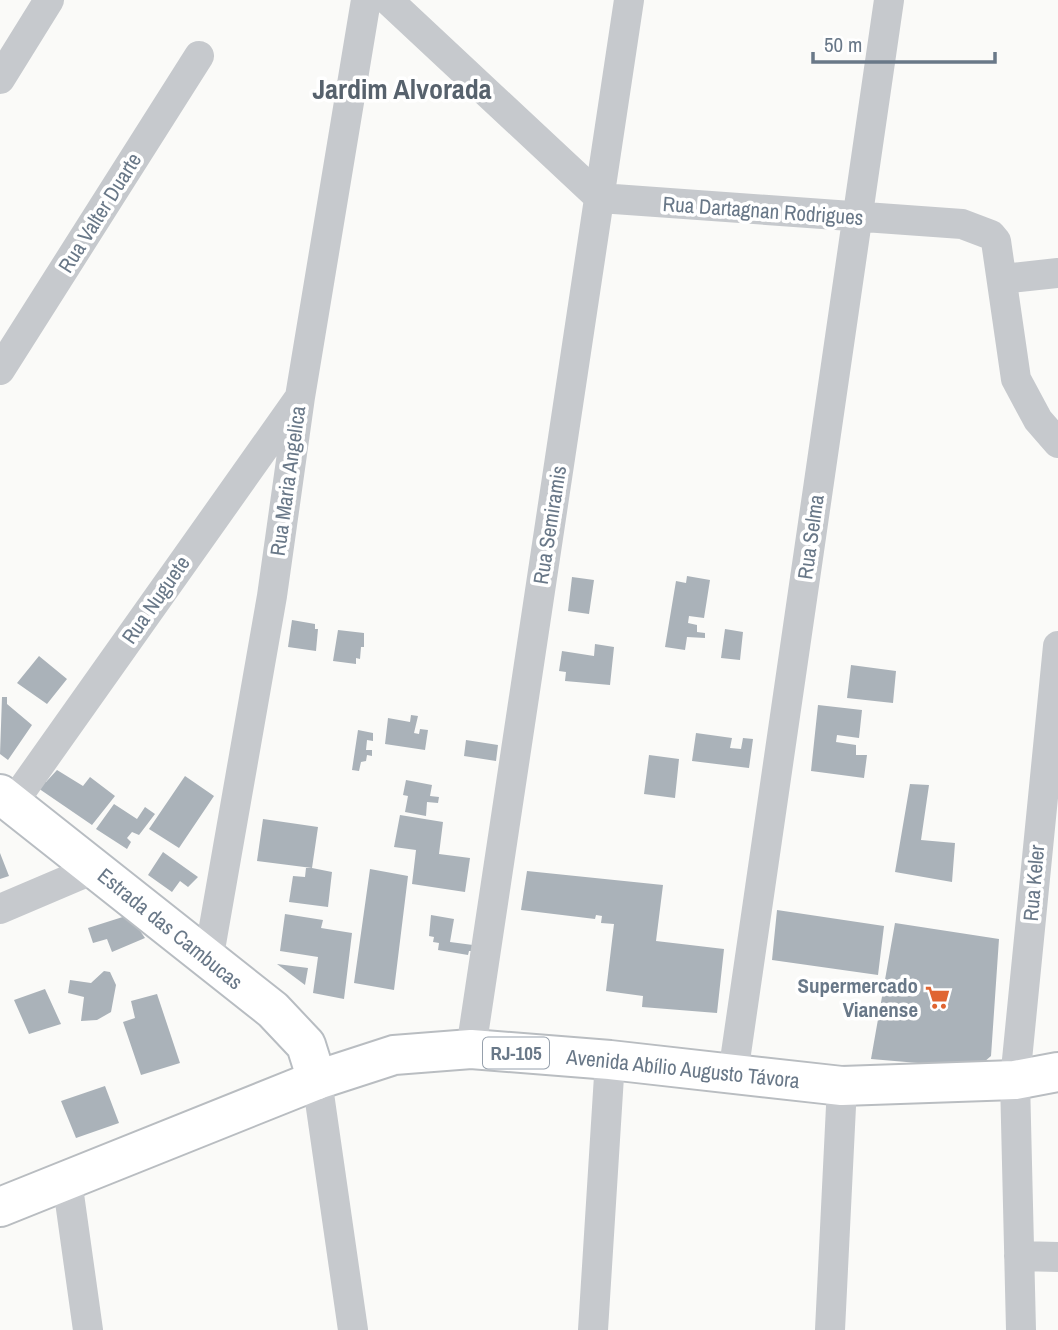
<svg xmlns="http://www.w3.org/2000/svg" width="1058" height="1330" font-family="'Archivo Narrow',sans-serif">
  <style>
    .building { fill: #aab2b9 }
    .lines { fill: none; stroke-linecap: round; stroke-linejoin: round }
    .secondary-casing { stroke: #b8bdc2; stroke-width: 42 }
    .primary-casing { stroke: #b9bdc1; stroke-width: 42 }
    .street { stroke: #c6c9cd; stroke-width: 30 }
    .secondary { stroke: #fff; stroke-width: 38 }
    .primary { stroke: #fff; stroke-width: 38 }
    .labels { text-anchor: middle; stroke-width: 7; stroke-linejoin: round; paint-order: stroke }
    .shield { fill: #fff; stroke: #96a0ac; stroke-width: 2 }
    .shield-label { font-size: 19px; font-weight: bold; fill: #697888 }
    .street-label { font-size: 21px; fill: #697888; stroke: #fff }
    .poi-label { font-size: 21px; font-weight: bold; fill: #697888; stroke: #fff; text-anchor: end }
    .district-label { font-size: 28px; font-weight: bold; fill: #57626d; stroke: #fff }
  </style>
  <rect width="100%" height="100%" fill="#fafaf8"/>
  <path class="building" d="M687,576L710,580L704,618L689,616L688,623L697,625V632L705,633V638L687,637L685,650L665,647L676,581L686,583Z
    M572,577L594,580L589,614L568,611Z
    M292,620L315,624V629H318L316,651L288,647Z
    M725,629L743,632L740,660L721,658Z
    M338,630L364,633V647H361L360,659L356,658V664L333,661Z
    M595,644L614,647L610,685L565,681L566,672L559,671L562,651L594,656Z
    M39,656L67,679L47,704L17,683Z
    M851,665L896,671L893,703L847,698Z
    M2,697H7V704L32,725L8,760L0,754Z
    M818,705L862,710L859,738L837,735L836,742L856,745V755H867L864,778L811,771Z
    M411,715L418,716L414,733L419,734L420,729L428,730L425,750L385,744L388,718L410,722Z
    M358,730L373,733V741L367,740L366,750H372V756L367,755L366,761L361,762L359,771L352,770Z
    M696,733L732,738L730,748L741,749L743,738L753,739L749,768L692,761Z
    M466,740L498,745L496,761L464,756Z
    M649,755L679,759L675,798L644,794Z
    M57,770L83,786L90,777L115,796L92,825L35,786L39,778L46,782Z
    M185,776L214,796L179,848L149,829Z
    M406,780L432,785L430,796L439,797L438,803L427,802L426,816L405,812L408,796L403,795Z
    M910,784L929,785L921,840L955,843L952,882L895,872Z
    M114,804L137,819L145,807L155,814L139,835L132,832L127,838L131,842L127,849L96,829Z
    M400,815L443,822L439,854L470,858L465,892L412,884L416,850L394,847Z
    M263,819L318,827L312,868L332,872L328,907L289,902L293,876L305,877L306,868H312L257,861Z
    M163,852L198,877L188,887L180,881L172,892L148,875Z
    M0,853L9,876L0,879Z
    M370,869L408,876L394,990L354,983Z
    M527,871L663,885L656,941L724,949L717,1013L642,1007L643,996L606,991L614,924L601,923L602,916L596,915L595,919L521,910Z
    M777,910L884,926L878,975L772,960Z
    M285,914L323,920L321,928L352,933L344,999L313,993L318,957L280,951Z
    M129,915L145,938L112,952L107,939L93,943L88,928Z
    M431,915L454,919L450,942L473,945V951H469L468,955L438,950L439,943L433,942L434,937L429,936Z
    M895,923L999,939L991,1056L977,1068L871,1059Z
    M277,964L308,968L305,985Z
    M104,971L110,972L116,985L111,1012L97,1020L81,1021L84,997L68,993L70,980L91,983Z
    M45,989L61,1024L29,1034L14,1000Z
    M157,994L180,1063L141,1075L123,1022L135,1018L131,1001Z
    M105,1086L119,1123L76,1138L61,1101Z"/>
  <g class="lines">
    <defs>
      <path id="secondary" d="M0,794L273,1010L306,1045L317,1080"/>
      <path id="primary" d="M0,1207L317,1080L394,1055L471,1049L610,1060L842,1086L1015,1080L1058,1072"/>
    </defs>
    <use href="#secondary" class="secondary-casing"/>
    <use href="#primary" class="primary-casing"/>
    <path class="street" d="M388,0L600,198L962,224L991,235L996,241L1016,379L1038,420L1058,443
      M0,79L49,0
      M1002,279L1058,273
      M0,370L199,56
      M12,804L298,400
      M0,909L94,869
      M208,961L272,596L300,397L366,0
      M471,1049L629,0
      M733,1074L889,0
      M317,1080L353,1330
      M67,1180L88,1330
      M1019,1256L1058,1257
      M593,1330L610,1060
      M830,1330L842,1086
      M1021,1330L1015,1080L1058,646"/>
    <use href="#secondary" class="secondary"/>
    <use href="#primary" class="primary"/>
  </g>
  <defs>
    <symbol id="supermarket-bare" viewBox="-9 -9 18 18"><path d="M-6-5.5h2.5l.6 2H6L4.5 2H-2.5L-4.4-4H-6ZM-1.5 3.2a1.3 1.3 0 1 0 .1 0ZM3 3.2a1.3 1.3 0 1 0 .1 0Z" fill="#e06532" stroke="#fff" stroke-width="2.5" paint-order="stroke"/></symbol>
  </defs>
  <g fill-rule="evenodd">
    <use href="#supermarket-bare" x="920" y="980" width="35" height="35"/>
  </g>
  <g class="labels">
    <rect class="shield" x="483" y="1037.5" width="66" height="31" rx="5"/>
    <g class="shield-label">
      <text x="516" y="1060">RJ-105</text>
    </g>
    <g class="street-label">
      <text transform="translate(763 211) rotate(4)" y="7">Rua Dartagnan Rodrigues</text>
      <text transform="translate(100 213) rotate(-58)" y="7">Rua Valter Duarte</text>
      <text transform="translate(288 481) rotate(-82)" y="7">Rua Maria Angelica</text>
      <text transform="translate(550 525) rotate(-81)" y="7">Rua Semiramis</text>
      <text transform="translate(811 537) rotate(-82)" y="7">Rua Selma</text>
      <text transform="translate(156 600) rotate(-55)" y="7">Rua Nuguete</text>
      <text transform="translate(1034 883) rotate(-85)" y="7">Rua Keler</text>
      <text transform="translate(170 929) rotate(39)" y="7">Estrada das Cambucas</text>
      <text transform="translate(683 1069) rotate(6)" y="7">Avenida Abílio Augusto Távora</text>
    </g>
    <g class="poi-label">
      <text x="918" y="993">Supermercado<tspan x="918" dy="24">Vianense</tspan></text>
    </g>
    <g class="district-label">
      <text x="402" y="99">Jardim Alvorada</text>
    </g>
  </g>
  <path d="M813 52v10h182v-10" fill="none" stroke="#697888" stroke-width="3.5"/>
  <text x="824" y="52" font-size="21" fill="#697888" stroke="#ffffff" stroke-width="5" paint-order="stroke">50 m</text>
</svg>
